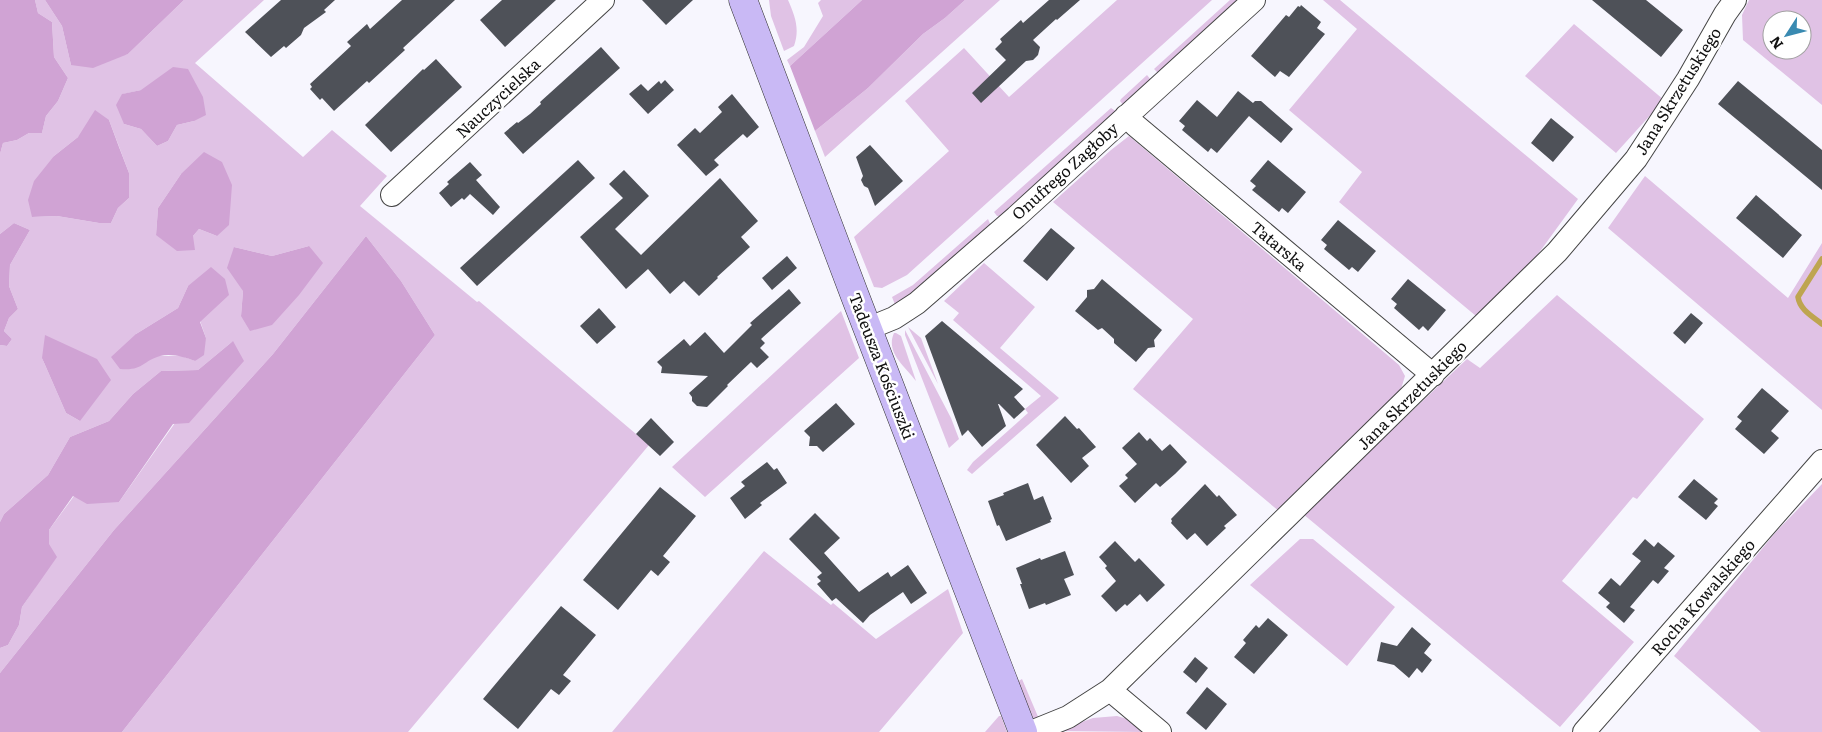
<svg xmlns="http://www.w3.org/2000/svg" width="1822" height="732" font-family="Literata,serif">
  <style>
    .green { fill: #e0c2e5; fill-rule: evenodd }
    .forest { fill: #d0a3d4 }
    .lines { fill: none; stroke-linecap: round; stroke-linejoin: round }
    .stream { stroke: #bea550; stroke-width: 5.5 }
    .building { fill: #4e5158 }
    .street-casing { stroke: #444; stroke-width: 24 }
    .secondary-casing { stroke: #333; stroke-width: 29 }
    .street { stroke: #fff; stroke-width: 22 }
    .secondary { stroke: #c9b9f5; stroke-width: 28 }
    .labels { text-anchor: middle; stroke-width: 5; stroke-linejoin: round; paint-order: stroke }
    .street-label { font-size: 16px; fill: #111; stroke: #fff }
  </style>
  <rect width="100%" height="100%" fill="#f7f6fe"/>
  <path class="green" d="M35,0H45L62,26L71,65L128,54L184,0H264L195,63L303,157L332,130L387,176L360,206L477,302L479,301L649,445L408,732H122L435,335L401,281L366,236L273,354L114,530L0,673V648L8,645L19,625L22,607L35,588L49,544V530L74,496L119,502L233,341L198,370L161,371L133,394L109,421L70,437L48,475L4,514L0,522V345L7,346L12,339L4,331L9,318L18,309L9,286L10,265L30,230L14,223L0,234V154L3,143L17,140L29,133H42L46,116L58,101L68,78L54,57L52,22L38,13ZM141,90L194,121L177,125L168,141L157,146L141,129L124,124L123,94ZM109,120L129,173V198L118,208L111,223H99L57,216L32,217L54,156L78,137ZM181,174L217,236L199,229L193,236L156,235L158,208ZM309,246L241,316L243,291L234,247L272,256ZM188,286L206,338L195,361L182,356H160L136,334L178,308ZM42,358L80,421L66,413Z
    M769,0H788C795,16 800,29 794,46L784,51L771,16Z
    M821,0H862L790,66L787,60L804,47L823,16L818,3Z
    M965,0H1000L825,157L815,131L868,88L923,34L945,18Z
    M1117,0H1212L907,275L882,288L874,287L854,237L949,151L905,101L964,48L1009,97Z
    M1230,0H1241L1158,73L1154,69Z
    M1323,0H1340L1578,199L1525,272L1476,316L1339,202L1362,172L1289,110L1357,29Z
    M1749,0H1822V105L1743,40L1742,15ZM1772,20H1802V50H1772Z
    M1574,24L1664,100L1616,153L1525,76Z
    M1147,75L1151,80L1124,106L1120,101L1121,99Z
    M1111,108L1117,112L1001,217L997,216L994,212Z
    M1129,136L1399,365L1405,376L1401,389L1280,512L1133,389L1193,319L1053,202L1111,150Z
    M1645,176L1788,298L1822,243V410L1608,228Z
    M988,219L991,226L896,307L892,297L913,285Z
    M984,263L1035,307L1000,348L1059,398L972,474L967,470L973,462L1028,413L1025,409L1041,396L953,320L959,313L944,301Z
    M1557,295L1704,419L1637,499L1633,497L1562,581L1634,642L1560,727L1303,514L1467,359L1480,368Z
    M841,311L859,358L705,497L672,467Z
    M908,327L921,338L938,384Z
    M905,330L951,418L959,439L949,448L905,335Z
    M894,333H896L901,336L916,381C906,367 885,353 894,333Z
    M1822,484V732H1761L1674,656L1775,533Z
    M1300,539H1313L1395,607L1347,666L1250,585Z
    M764,551L831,605L833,603L876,639L948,589L963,633L879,732H612Z
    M1022,679L1039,719L1033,718L1017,682Z
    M999,716H1001L1007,732H985Z
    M1117,716L1131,720L1144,732L1057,731L1093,718Z"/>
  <path class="forest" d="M0,0H35L38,13L52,22L54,57L68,78L58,101L46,116L42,133H29L17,140L3,143L0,154Z
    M45,0H184L128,54L93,68L71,65L62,26Z
    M862,0H965L945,18L923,34L868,88L815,131L790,66Z
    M173,67L188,69L203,97L206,115L194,121L177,125L168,141L157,146L141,129L124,124L116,105L122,94L141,90Z
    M95,110L109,120L119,147L129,173V198L118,208L111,223H99L57,216L32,217L28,200L34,181L54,156L78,137Z
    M204,152L222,162L232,185L229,225L217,236L199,229L193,236L195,250L177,251L156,235L158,208L181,174Z
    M14,223L30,230L10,265L9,286L18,309L9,318L4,331L12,339L7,346L0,345V234Z
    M366,236L401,281L435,335L122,732H0V673L114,530L273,354Z
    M309,246L323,263L299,295L272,325L250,331L241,316L243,291L227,268L234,247L272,256Z
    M211,267L225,279L229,295L200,322L206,338L204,355L195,361C185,357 171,353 160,356C142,361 144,371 120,369L111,357L136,334L178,308L188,286Z
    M45,335L97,359L111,380L80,421L66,413L42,358Z
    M233,341L244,361L189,423L173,424L119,502L87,504L73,496L49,530V544L57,557L22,607L19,625L8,645L0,648V522L4,514L48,475L70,437L109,421L133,394L161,371L198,370Z"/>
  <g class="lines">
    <path class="stream" d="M1822,259L1798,297C1800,310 1812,316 1822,324"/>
  </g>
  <path class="building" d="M281,0H335L324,10L326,12L304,28L301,35L286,48L284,46L271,57L245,32Z
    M402,0H455L403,48L405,50L369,83L367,81L334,111L322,98L320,100L310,89L312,87L310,84L351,46L347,42L367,24L370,29Z
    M502,0H556L505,47L480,20Z
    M642,0H693L666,25Z
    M1049,0H1080L1057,20L1056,19L1033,40L1040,47L1038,55L1033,60L1026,61L981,103L972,93L1006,60L995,49L1002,42L1000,39L1021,20L1023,23Z
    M1592,0H1646L1683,30L1661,57Z
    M1301,5L1321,22L1317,28L1325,34L1289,77L1280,71L1275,77L1251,56L1286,15L1289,17L1298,6L1300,7Z
    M601,47L620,68L523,154L504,133L517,122L518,123L530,114L541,104L540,102Z
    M436,59L462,87L391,152L365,125L423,69L424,70Z
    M665,80L674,90L648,114L629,94L641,84L648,91L659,81L661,84Z
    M1738,81L1822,150V190L1718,104Z
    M1238,91L1253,103L1255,101H1261L1293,129L1281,143L1249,116L1217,153L1211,148L1208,152L1182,130L1185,126L1179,121L1197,100L1217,117Z
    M732,94L759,127L747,138L743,134L714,160L719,165L706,176L677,145L695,128L700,133L722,112L718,107Z
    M1551,118L1574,137L1553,162L1531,143Z
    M870,145L903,181L875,206L868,188L864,186L861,180L863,176L856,157Z
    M578,160L595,178L477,286L460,268Z
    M1268,160L1306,192L1288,213L1282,208L1279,212L1252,190L1256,186L1250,181Z
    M470,162L482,175L476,180L500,207L493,215L470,194L464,200L462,198L451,207L439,193L449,184L447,182Z
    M624,170L649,196L615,229L641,255L720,178L758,221L741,237L750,247L717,277L718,278L699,296L684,281L670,294L648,269L626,289L580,237L623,198L609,184Z
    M1756,195L1802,235L1783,258L1736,218Z
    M1338,220L1376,251L1358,272L1352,267L1349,270L1324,249L1327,245L1321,240Z
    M1051,228L1075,248L1047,281L1023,261Z
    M787,256L797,268L772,290L762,278Z
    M1102,279L1162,330L1154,340L1155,347L1148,348L1136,362L1114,343V339L1102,328L1098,330L1075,311L1087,297V290L1094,289Z
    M1408,279L1446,310L1428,331L1423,326L1419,330L1394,308L1397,304L1391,299Z
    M789,289L801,303L761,339L765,343L760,348L769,357L757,368L751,362L727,385L728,386L707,407L697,406L692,401V397L689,393L708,376L661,373L662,367L657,362L684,339L690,346L705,332L724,353L752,325L750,323Z
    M599,308L616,327L597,344L580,326Z
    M1691,313L1703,323L1685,344L1673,333Z
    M942,321L1023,389L1014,397L1025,409L1014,419L999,404H998L1006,426L982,447L968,430L962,436L925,336Z
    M1762,388L1789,411L1771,431L1779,438L1764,454L1735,429L1742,421L1737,417Z
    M836,403L855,424L823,452L817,446H809L810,437L804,431Z
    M1065,416L1077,429L1079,428L1096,447L1082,458L1089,466L1071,483L1036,445Z
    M651,418L674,442L660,456L636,434Z
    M1139,432L1147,441L1150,438L1162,451L1170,444L1187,462L1175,474L1160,487L1156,483L1135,503L1119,486L1128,478L1125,475L1137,464L1122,448Z
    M767,462L774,470L777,468L787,483L760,503L762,505L745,519L730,498L745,486L741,482Z
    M1694,479L1718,499L1714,503L1718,506L1706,520L1678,497Z
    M1028,483L1034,500L1043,496L1052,519L1050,520L1051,522L1006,541L999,525L997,526L988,501L1004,495L1003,493Z
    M1205,484L1217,497L1219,495L1237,515L1224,526L1226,528L1207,546L1195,533L1187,540L1171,523L1172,521L1171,519Z
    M660,487L696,516L663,556L670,562L658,576L651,570L618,610L583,580Z
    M815,513L840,538L824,553L859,592L888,572L891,577L908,565L927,593L911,604L903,592L870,615L863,623L836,598L832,601L817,584L821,581L817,577L822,573L789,539Z
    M1645,539L1654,547L1658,542L1675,556L1664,568L1669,571L1658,584L1653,580L1630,607L1635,610L1624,623L1606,607L1610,603L1598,593L1611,578L1620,586L1641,561L1632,554Z
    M1115,541L1135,562L1139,558L1165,585L1147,602L1140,594L1127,606L1125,604L1116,612L1101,596L1116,581L1105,568L1107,566L1099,557Z
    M1065,551L1074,575L1064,579L1071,595L1046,605L1045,603L1029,609L1020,584H1022L1016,568L1040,558L1041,560Z
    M561,606L596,635L563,675L571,681L559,695L551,689L518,729L483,699Z
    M1268,618L1288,635L1254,674L1234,657L1246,643L1243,640L1256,625L1259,628Z
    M1412,627L1431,644L1424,653L1432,660L1422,673L1417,668L1409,678L1394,665L1377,661L1381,642L1397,646Z
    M1195,657L1208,668L1196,683L1183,672Z
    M1207,687L1227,704L1206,730L1186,713Z"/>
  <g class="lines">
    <defs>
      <path id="street" d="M1126,116L1135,125L1433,375
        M392,195L603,0
        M867,329L894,318L917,303L1016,217L1254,0
        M1110,690L1160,732
        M1031,732L1068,717L1110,690L1557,252L1636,159L1688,79L1725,14L1735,0
        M1584,732L1822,461"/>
      <path id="secondary" d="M743,0L855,296L1023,732"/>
    </defs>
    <use href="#street" class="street-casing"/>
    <use href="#secondary" class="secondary-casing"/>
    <use href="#street" class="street"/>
    <use href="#secondary" class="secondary"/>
  </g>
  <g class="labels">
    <g class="street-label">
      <text transform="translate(1678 91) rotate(-58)" y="6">Jana Skrzetuskiego</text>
      <text transform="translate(498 98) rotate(-43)" y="6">Nauczycielska</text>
      <text transform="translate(1065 171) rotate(-42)" y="6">Onufrego Zagłoby</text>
      <text transform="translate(1279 246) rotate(40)" y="6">Tatarska</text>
      <text transform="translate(882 366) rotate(69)" y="6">Tadeusza Kościuszki</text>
      <text transform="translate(1412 395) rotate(-45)" y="6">Jana Skrzetuskiego</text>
      <text transform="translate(1703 597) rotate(-49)" y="6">Rocha Kowalskiego</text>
    </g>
  </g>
  <g transform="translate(1787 35) rotate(234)"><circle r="24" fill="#ffffff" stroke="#a0a0a0"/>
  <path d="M0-4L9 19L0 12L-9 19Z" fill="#398ab1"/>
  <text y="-8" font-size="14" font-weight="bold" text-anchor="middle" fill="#111111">N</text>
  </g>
</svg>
